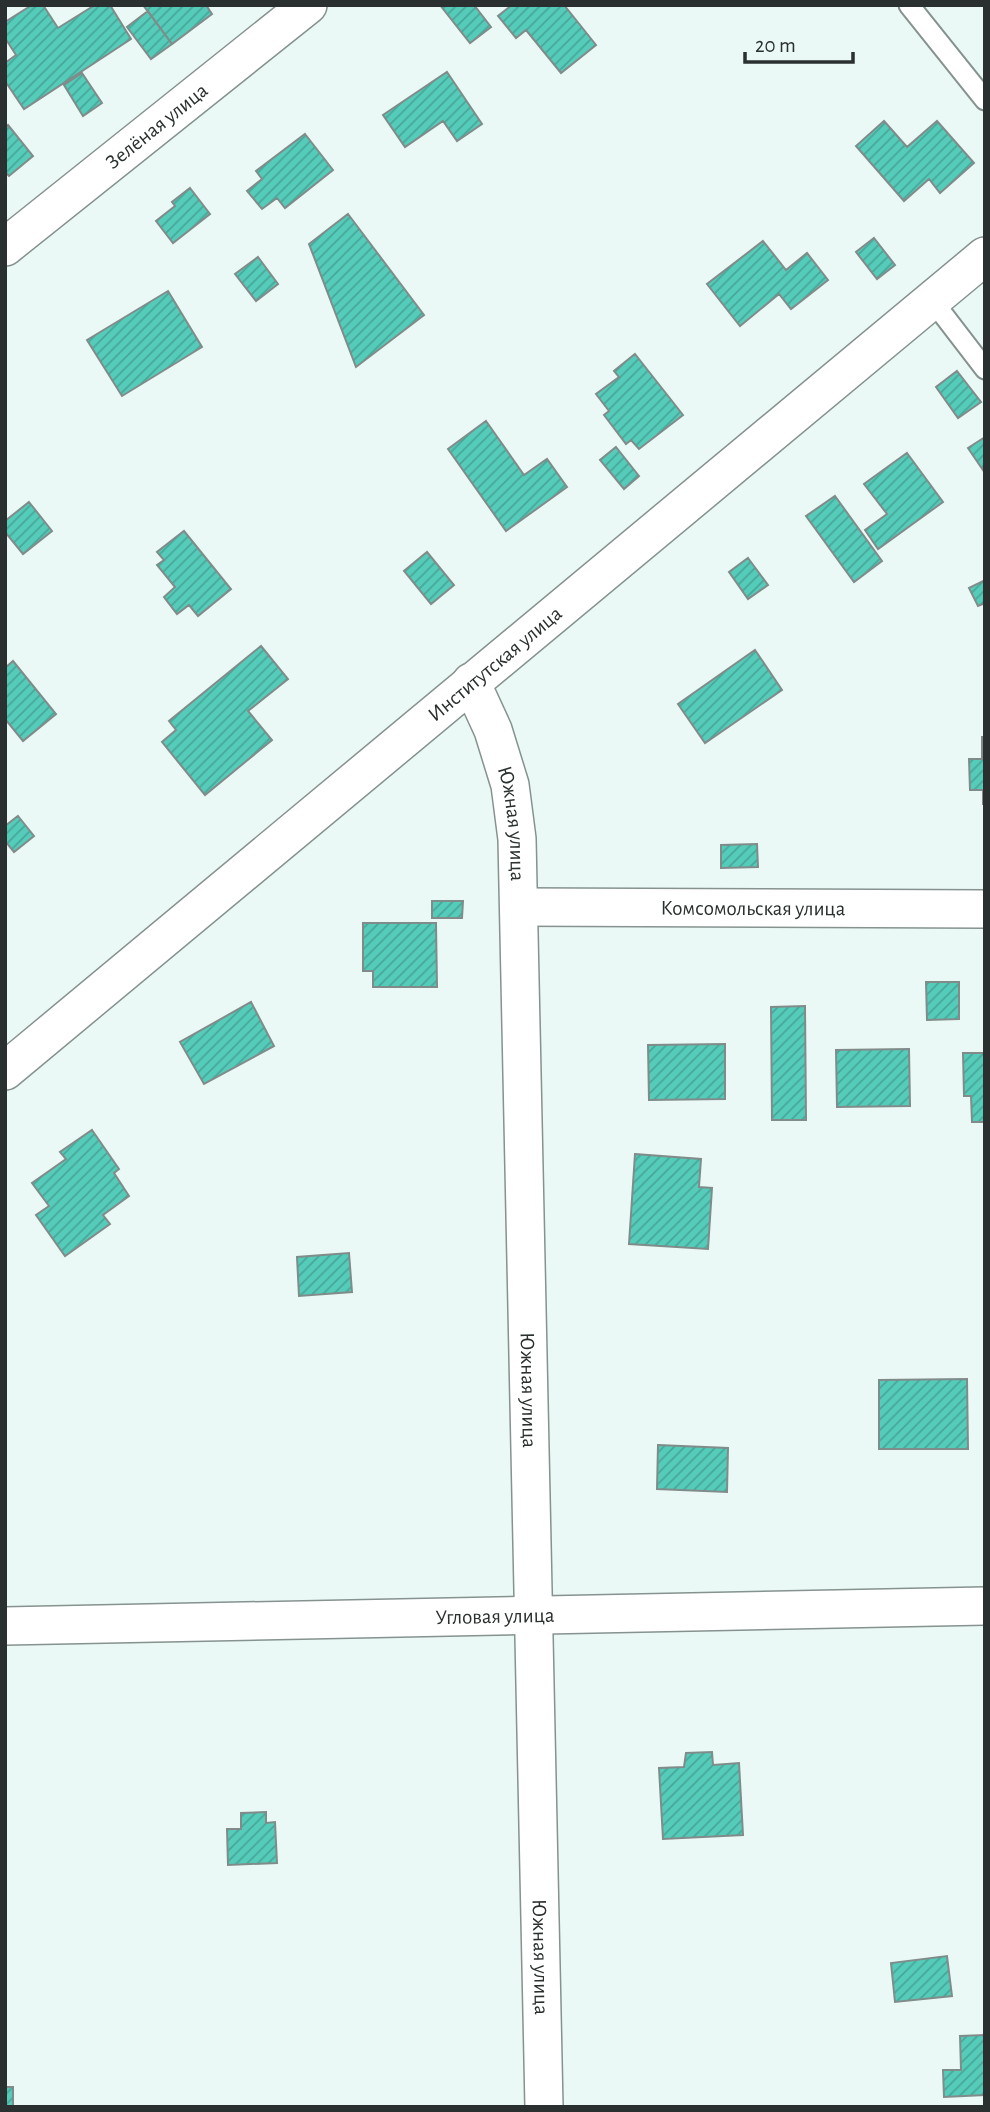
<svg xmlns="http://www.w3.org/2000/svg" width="990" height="2112" font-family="'Alegreya Sans',sans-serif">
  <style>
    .building { fill: url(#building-hatch); stroke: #808c8a; stroke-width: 2 }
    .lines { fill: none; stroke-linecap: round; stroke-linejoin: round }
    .service-casing { stroke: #85928f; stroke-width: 23 }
    .minor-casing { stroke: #85928f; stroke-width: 40 }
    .service { stroke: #fff; stroke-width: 19 }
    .minor { stroke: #fff; stroke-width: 37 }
    .labels { text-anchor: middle; stroke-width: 7; stroke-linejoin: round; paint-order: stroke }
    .street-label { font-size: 21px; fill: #2a302f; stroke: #ebf9f6 }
  </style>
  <defs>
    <pattern id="building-hatch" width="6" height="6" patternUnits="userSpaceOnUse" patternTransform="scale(1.75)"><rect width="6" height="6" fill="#55ccba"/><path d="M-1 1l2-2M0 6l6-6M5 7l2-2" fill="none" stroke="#47a698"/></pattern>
  </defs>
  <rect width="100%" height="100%" fill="#ebf9f6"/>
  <path class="building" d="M32,5H43L58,28L95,5H110L131,39L24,109L5,81V63L16,55L5,38V22Z
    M143,5H206L212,14L172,44Z
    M440,5H474L491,27L470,43Z
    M512,5H564L596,45L561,73L526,30L516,38L498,16Z
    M148,11L172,44L151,59L127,27Z
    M447,72L482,124L457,141L443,121L405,147L383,115Z
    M82,73L102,103L83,116L64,85Z
    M884,121L907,147L937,121L974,163L940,193L929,179L904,201L856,146Z
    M8,125L33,156L9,176L5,172V128Z
    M305,134L333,170L285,208L277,198L262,209L247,191L262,179L256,171Z
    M190,188L210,214L173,243L156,221L175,206L172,202Z
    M348,214L424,315L356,367L309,244Z
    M874,238L895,265L877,279L856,252Z
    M763,241L786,270L807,253L828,280L791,309L779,294L740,326L707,284Z
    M258,257L278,284L256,301L235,274Z
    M168,291L202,347L122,396L87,340Z
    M635,354L683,415L639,449L631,440L626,444L604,415L609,411L596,394L619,377L614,371Z
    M957,371L981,402L958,418L936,387Z
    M486,421L524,475L547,459L567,487L506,531L448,449Z
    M985,437V473L968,448Z
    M616,447L639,476L624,489L600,460Z
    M907,453L943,502L878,549L865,530L887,514L864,484Z
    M835,496L882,561L854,582L806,516Z
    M29,502L52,531L23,554L5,532V521Z
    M184,531L231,589L198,616L189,605L177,614L164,597L175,587L157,565L164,560L157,552Z
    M427,552L454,585L431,604L404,571Z
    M748,558L768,585L748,599L729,572Z
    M985,580V603L978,606L969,588Z
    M261,646L288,679L248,711L272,740L205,795L162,742L176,730L169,721Z
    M755,650L782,690L705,743L678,704Z
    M13,661L56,714L23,741L5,719V668Z
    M982,737H985V804H983V790H970L969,759H982Z
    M18,816L34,836L14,852L5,841V826Z
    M757,844L758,867L721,868V845Z
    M432,901H463L462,918H432Z
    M363,923H436L437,987H373V971H363Z
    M926,982H959V1019L927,1020Z
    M251,1002L274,1046L204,1084L180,1042Z
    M805,1006L806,1120H772L771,1007Z
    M725,1044V1099L649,1100L648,1045Z
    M909,1049L910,1106L837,1107L836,1050Z
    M963,1053H985V1122H972L971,1096H964Z
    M92,1130L119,1169L114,1173L129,1196L103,1215L110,1224L65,1256L36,1215L49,1206L32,1183L66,1159L60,1152Z
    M635,1154L701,1159L699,1187L712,1188L708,1249L629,1244Z
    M349,1253L352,1292L299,1296L297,1257Z
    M967,1379L968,1449H879V1380Z
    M658,1445L728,1448L727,1492L657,1489Z
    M712,1752L713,1765L739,1763L743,1835L663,1839L659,1768L684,1767L686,1753Z
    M266,1812V1823L275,1822L277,1863L228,1865L227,1829H241V1813Z
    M947,1956L952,1996L895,2002L891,1963Z
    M985,2035V2095L944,2097L943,2070H961L960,2036Z
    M5,2087H13V2107H5Z"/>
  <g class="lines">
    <defs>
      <path id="service" d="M909,5L985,100
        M932,300L985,369"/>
      <g id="minor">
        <path id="s1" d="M5,247L308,5"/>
        <path id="s2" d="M471,682L493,730L510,785L517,839L544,2107"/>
        <path id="s3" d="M520,907L985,909"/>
        <path id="s4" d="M5,1071L985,256"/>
        <path id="s5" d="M5,1626L985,1606"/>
      </g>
    </defs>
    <use href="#service" class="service-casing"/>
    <use href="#minor" class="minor-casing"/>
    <use href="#service" class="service"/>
    <use href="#minor" class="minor"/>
  </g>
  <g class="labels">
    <g class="street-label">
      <text dy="7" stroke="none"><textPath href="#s1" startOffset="194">Зелёная улица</textPath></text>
      <text dy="7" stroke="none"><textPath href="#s4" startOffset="637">Институтская улица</textPath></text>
      <text dy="7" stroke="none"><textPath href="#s2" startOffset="149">Южная улица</textPath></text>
      <text dy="7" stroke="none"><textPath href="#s3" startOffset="233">Комсомольская улица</textPath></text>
      <text dy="7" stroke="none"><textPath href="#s2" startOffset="716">Южная улица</textPath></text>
      <text dy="7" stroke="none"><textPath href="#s5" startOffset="490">Угловая улица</textPath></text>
      <text dy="7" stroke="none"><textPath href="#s2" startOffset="1283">Южная улица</textPath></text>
    </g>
  </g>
  <rect width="990" height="2112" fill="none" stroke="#2a302f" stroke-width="14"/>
  <path d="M745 52v10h108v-10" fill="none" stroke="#2a302f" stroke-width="3.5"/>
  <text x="755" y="52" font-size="21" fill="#2a302f" stroke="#ebf9f6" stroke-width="5" paint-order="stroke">20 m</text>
</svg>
